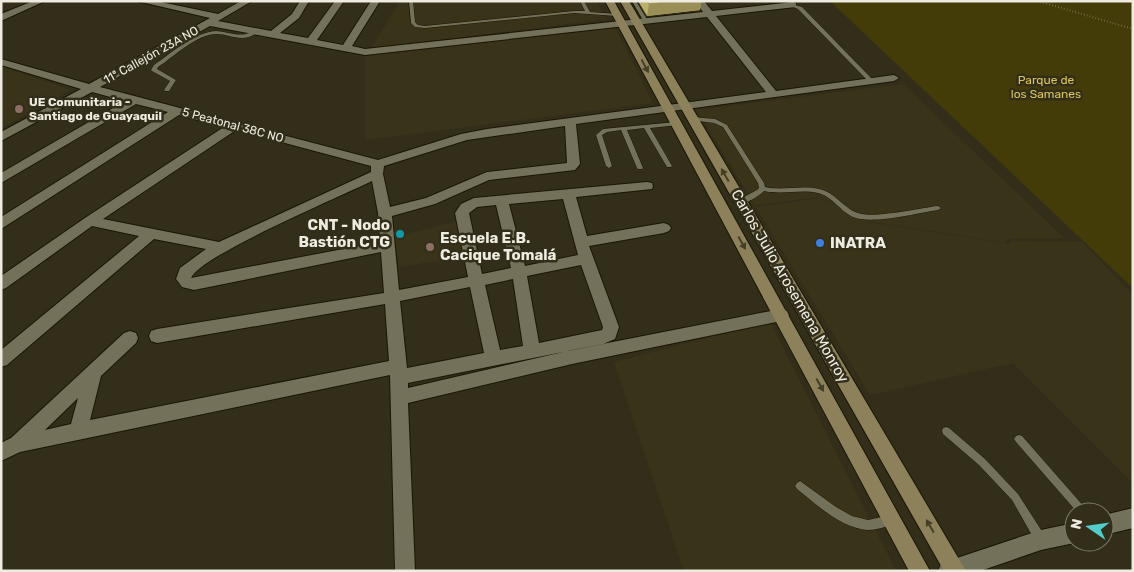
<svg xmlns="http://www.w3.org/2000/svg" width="1134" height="572" font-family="Rubik,sans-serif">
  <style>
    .built { fill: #393419 }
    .green { fill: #443c08 }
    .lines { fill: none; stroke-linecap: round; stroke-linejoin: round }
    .lane-casing { stroke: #1a1604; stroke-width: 1 }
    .street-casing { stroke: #1a1604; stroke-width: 2 }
    .secondary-casing { stroke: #1a1604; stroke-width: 2 }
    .path { stroke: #8e8b7b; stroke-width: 2; stroke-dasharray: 0.5 2.5; stroke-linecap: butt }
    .lane { fill: #74715a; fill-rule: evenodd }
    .street { fill: #74715a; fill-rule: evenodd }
    .secondary { fill: #8c815b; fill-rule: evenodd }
    .wall { fill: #bbaf6b }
    .shaded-wall { fill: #998f57 }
    .building { fill: #dacc7c; stroke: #998f57 }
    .oneway { fill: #443f27 }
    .education-dot { fill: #8d6e63; stroke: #322e1a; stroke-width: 2 }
    .culture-dot { fill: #0f9aa8; stroke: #322e1a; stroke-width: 2 }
    .shop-dot { fill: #3f7fe0; stroke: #322e1a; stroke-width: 2 }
    .labels { text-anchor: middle; stroke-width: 5; stroke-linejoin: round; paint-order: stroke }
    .far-street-label { font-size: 12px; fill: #eeece0; stroke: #322e1a }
    .far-park-label { font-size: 12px; fill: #dac758; stroke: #322e1a }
    .far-poi-label { font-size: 12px; font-weight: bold; fill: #eeece0; stroke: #322e1a; text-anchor: start }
    .poi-label { font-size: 15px; font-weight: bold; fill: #eeece0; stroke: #322e1a; text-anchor: start }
    .street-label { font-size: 15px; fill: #eeece0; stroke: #322e1a }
  </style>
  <rect width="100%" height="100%" fill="#322e1a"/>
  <path class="built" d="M400,1H597L607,19L371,49Z
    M615,28L653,103L365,140V56Z
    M3,67L71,90L1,128V68Z
    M903,84L1064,238L1006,239L1007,243L867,221L820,197L755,205L697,110Z
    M820,198L868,222L1010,244V241L1082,242L1133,295V483L1013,363L870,395L756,207Z
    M458,221L466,256L399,267L394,237Z
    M770,322L895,569L684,571L614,362Z"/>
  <path class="green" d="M830,1H1133V288Z"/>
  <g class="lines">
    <defs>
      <path id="lane" d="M409,1H413L415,22L418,25L425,26L574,11H585L580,1H584L590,12L617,14L619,15L617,16L574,13L425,28L415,27L411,23Z
        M632,1H636L648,21V22H644Z
        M791,4L802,7L873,80V82H869L798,9L791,6Z
        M216,31C235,33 237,38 256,31L258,32C240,46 227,30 209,35C192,39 173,57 158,67L157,69L176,80L169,91H165L164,90L170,81L152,71L151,70L154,65C173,52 193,33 216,31Z
        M693,117L715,119L727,125L764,183L765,187C783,191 801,185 819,189C835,192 843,208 858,213C873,219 920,208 938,206L941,208L938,210C917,213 872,225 853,217C840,211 832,196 818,193C801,189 782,195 764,191C758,197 746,204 738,204L737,202L738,200L757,190L759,188L758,183L723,127L714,123L691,120V118Z
        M676,122L679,124L678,125L650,128L672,166L671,167H667L644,128L627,130L643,168L642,169H638L637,168L621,130L607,132L602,135L612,166L609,168L606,166L596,135L603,129Z
        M946,427L949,428L985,459L1018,494L1045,536L1046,540L1045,544L1041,545L1037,544L1012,500L979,465L943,434L942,431L943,428Z
        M1019,435L1022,436L1086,509L1088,512H1077L1016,442L1014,439L1016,436Z
        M800,481L836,507L852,516L868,520L891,515L894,517L896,520L894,523C887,527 876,530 868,530C841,528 817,505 797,489L795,486L797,483Z"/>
      <path id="street" d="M33,1H45L1,21V14Z
        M137,1H156L218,14L241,1H252L218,21L271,31L292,14L300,1H309L299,18L280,33L308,38L335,1H344L317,40L343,45L371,1H380L352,46L365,49L703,12L695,1H704L712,11L793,2L796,3V7L716,16L776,91L894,75L899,78L894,81L576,124L580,164L575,170L489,180L435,204L392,216L399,290L468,277L455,213L461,204L474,198L647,182L652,183L653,186L652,189L576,197L587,236L664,223L669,225L671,228L669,231L664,233L589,246L619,327L615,339L603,344L408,383V388L572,350L781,309L787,311L789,315L787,319L781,321L572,364L408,403L415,571H395L390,375L20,452L1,461V443L11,438L124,333L130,331L136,333L138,338L136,343L101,376L90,420L389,361L385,304L157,343L151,341L149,336L151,331L157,329L384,293L381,252L194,290L182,287L176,279L180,268L206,249L154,239L7,365L1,367V350L139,236L92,226L6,288L1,290V276L85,218L224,127L179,115L1,229V217L168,112L136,104L1,183V173L125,101L92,92L1,141V132L81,89L1,65V59L89,84L210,18ZM707,17L766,92L487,129L461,134L378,160L100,87L210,26L365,55ZM565,126L567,163L487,172L426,198L390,207L383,174L384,166L467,140ZM236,130L371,166V172L219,242L103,219ZM372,181L378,213L380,242L191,278C199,256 344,195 372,181ZM563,199L578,255L525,266L509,204ZM496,205L511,268L482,274L469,213L477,207ZM581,265L603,327L602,330L539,343L527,276ZM513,279L523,346L500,350L485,285ZM470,287L484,353L407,368L400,301ZM78,398L71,424L45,430Z
        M1133,508V528L1104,535V515Z
        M1074,523V542H1076L1074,543L1041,550L980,571H938L941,564L948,561L1041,530Z"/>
      <path id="secondary" d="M605,1H614L930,571H909Z
        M620,1H629L966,571H944Z"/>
    </defs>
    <use href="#lane" class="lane-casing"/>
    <use href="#street" class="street-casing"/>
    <use href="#secondary" class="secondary-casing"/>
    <path class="path" d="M1038,1L1133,29"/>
    <use href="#lane" class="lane"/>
    <use href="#street" class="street"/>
    <use href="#secondary" class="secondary"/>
  </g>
  <path class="wall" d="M638,1H701L700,10L647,16Z"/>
  <path class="shaded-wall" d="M673,1H701L700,10L647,16L649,4Z"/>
  <path class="building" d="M647,1H673L649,4Z"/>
  <defs><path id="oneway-solid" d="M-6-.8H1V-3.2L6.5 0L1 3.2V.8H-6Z" transform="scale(1.25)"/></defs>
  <g class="oneway">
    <use href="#oneway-solid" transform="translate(645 66) rotate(62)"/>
    <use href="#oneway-solid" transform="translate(725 175) rotate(-120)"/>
    <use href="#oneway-solid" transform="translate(742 243) rotate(61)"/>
    <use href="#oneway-solid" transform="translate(820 385) rotate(61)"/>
    <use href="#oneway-solid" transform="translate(930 526) rotate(-120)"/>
  </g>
  <g class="education-dot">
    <circle cx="19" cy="109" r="5"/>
    <circle cx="430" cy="247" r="5"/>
  </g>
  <circle class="culture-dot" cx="400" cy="234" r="5"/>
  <circle class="shop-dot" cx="820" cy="243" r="5"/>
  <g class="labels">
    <g class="far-street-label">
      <text transform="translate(151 55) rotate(-29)" y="4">11º Callejón 23A NO</text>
      <text transform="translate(233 125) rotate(15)" y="4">5 Peatonal 38C NO</text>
    </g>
    <g class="far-park-label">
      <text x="1046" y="84">Parque de<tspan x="1046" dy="14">los Samanes</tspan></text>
    </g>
    <g class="far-poi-label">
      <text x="29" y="106">UE Comunitaria -<tspan x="29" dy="14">Santiago de Guayaquil</tspan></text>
    </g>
    <g class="poi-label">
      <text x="390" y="230" text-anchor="end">CNT - Nodo<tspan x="390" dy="17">Bastión CTG</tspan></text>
      <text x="440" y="243">Escuela E.B.<tspan x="440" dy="17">Cacique Tomalá</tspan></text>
      <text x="830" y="248">INATRA</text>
    </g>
    <g class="street-label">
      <text transform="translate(790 286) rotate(60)" y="5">Carlos Julio Arosemena Monroy</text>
    </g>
  </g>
  <rect width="1134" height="572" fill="none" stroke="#eeece0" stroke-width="5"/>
  <g transform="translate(1089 527) rotate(283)"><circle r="24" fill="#322e1a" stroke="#7d7a69"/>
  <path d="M0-4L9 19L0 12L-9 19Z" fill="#53cdcb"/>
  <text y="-8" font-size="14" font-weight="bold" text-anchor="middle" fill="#eeece0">N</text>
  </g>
</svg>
